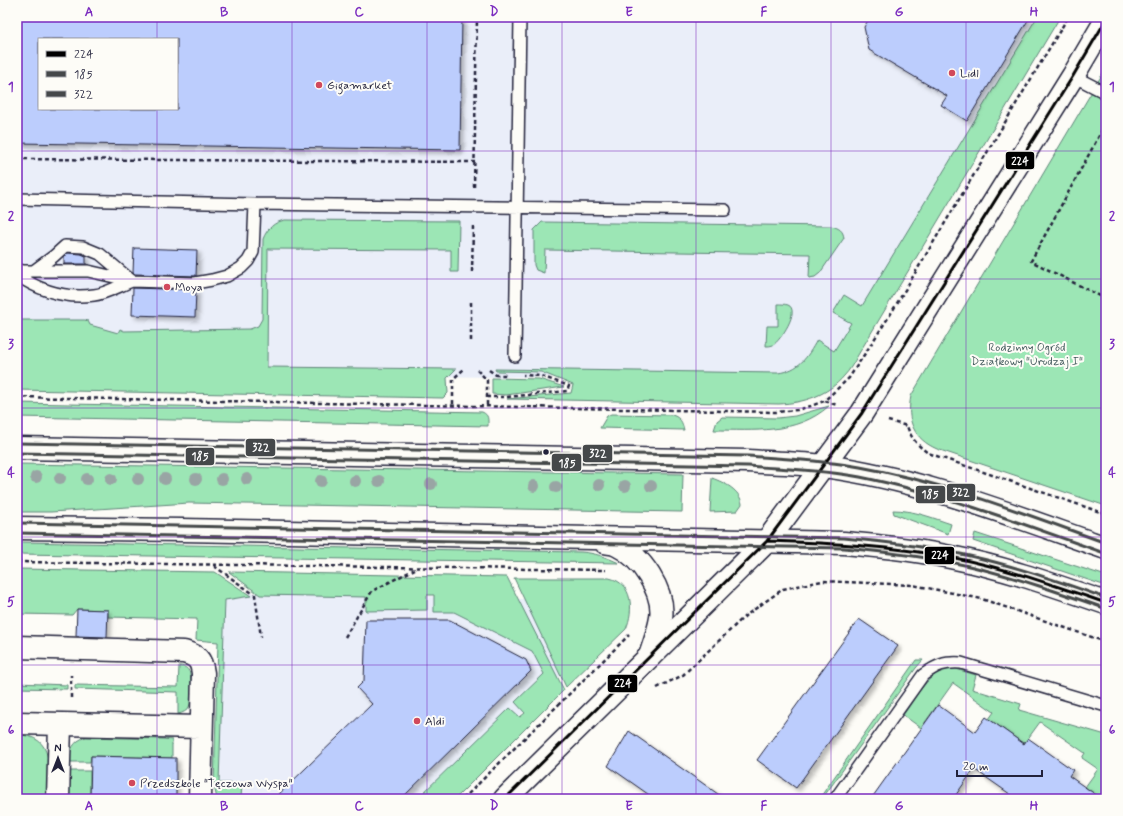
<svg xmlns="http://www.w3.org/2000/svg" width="1123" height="816" font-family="Mynerve,sans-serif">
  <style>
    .built { fill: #eaeef9; fill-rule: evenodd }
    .green { fill: #9ce6b5; stroke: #5f8478 }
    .building { fill: #bccdfd; stroke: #22223b; fill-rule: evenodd; filter: url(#shadow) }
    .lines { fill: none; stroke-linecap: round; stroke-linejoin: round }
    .service-casing { stroke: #22223b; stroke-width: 14 }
    .minor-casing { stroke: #22223b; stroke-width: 25 }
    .tertiary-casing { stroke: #22223b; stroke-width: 25 }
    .path { stroke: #22223b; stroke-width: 2.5; stroke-dasharray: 4 3; stroke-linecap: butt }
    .service { stroke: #fdfcf7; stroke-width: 11 }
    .minor { stroke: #fdfcf7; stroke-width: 22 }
    .tertiary { stroke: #fdfcf7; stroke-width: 22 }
    .bus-1-casing { stroke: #fdfcf7; stroke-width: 6 }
    .bus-2-casing { stroke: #fdfcf7; stroke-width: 6 }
    .bus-3-casing { stroke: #fdfcf7; stroke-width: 6 }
    .bus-1 { stroke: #000; stroke-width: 3 }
    .bus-2 { stroke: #45484a; stroke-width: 3 }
    .bus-3 { stroke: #45484a; stroke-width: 3 }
    .tree { fill: #99a5a4 }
    .grid { fill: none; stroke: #7b2cbf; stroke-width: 1; stroke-opacity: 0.55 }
    .poi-dot { fill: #d1495b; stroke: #fdfcf7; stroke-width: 1.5 }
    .bus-dot { fill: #22223b; stroke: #fdfcf7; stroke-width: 1.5 }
    .labels { text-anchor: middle; stroke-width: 4; stroke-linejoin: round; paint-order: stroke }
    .poi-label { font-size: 12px; fill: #22223b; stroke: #fdfcf7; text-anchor: start }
    .park-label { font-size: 12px; fill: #475d60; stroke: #fdfcf7 }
    .line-badge { stroke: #fdfcf7; stroke-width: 1.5 }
    .badge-label { font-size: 11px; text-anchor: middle; font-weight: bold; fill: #fff }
    .neatline { fill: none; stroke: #7b2cbf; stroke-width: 1.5 }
    .grid-label { font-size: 13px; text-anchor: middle; font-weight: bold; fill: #7b2cbf }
  </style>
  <defs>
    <filter id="shadow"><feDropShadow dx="3.5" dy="3.5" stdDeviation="2" flood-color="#0004"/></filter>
  </defs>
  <rect width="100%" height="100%" fill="#fdfcf7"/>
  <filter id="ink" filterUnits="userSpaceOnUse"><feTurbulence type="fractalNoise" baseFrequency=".025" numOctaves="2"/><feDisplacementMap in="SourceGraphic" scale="8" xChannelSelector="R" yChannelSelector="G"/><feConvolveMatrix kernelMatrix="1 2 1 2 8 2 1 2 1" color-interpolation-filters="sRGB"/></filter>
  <g filter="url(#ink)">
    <path class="built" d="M17,17H1057L850,354L772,379L17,373ZM39,39H177V109H39Z
      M261,592L525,599L561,675L435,799H217L214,786L220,597Z"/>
    <path class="green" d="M1037,17H1060L858,355C854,362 850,370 844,376C828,395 804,403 779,404L507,399L571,393L573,385L541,372L496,371L495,369L778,373C799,370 807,358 817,340L834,351L851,323L833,313L844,295L862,306Z
      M1106,68V506L937,449C914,439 906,421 911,396Z
      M285,220L459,221L458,272H451V250L268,249L267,367L456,369L447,378L448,393L443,398L17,390V320H85L88,321L90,325L118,333L120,329L124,331L250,329L258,326L262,319L263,239C267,229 274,222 285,220Z
      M542,222L831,226C839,228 843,230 844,238L820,273L815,277L809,278L810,254L545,250L544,273L536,270L534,265V230Z
      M778,304C781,304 785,304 788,305C801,310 780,341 773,345C770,346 769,346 766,346L767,326H778Z
      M492,378L539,379L564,387L506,395L492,394Z
      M17,403L482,412C489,415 488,419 488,426L17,417Z
      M829,406C796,435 754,430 714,430L717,421L722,417L778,418L795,416Z
      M611,414L672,415C681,418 682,422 684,430L600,428L607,416Z
      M17,464L683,474L682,512L189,503L51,512H17Z
      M712,478C725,483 740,490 742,504L737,511L710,512Z
      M893,510C913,510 933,518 951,524L948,534L894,514Z
      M975,533L1106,576V586L973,541Z
      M17,542L581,552C595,553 606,557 619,563L17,554Z
      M17,569L215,572L251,596L225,600L219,783H242L241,799H217L214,786L218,642L196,640L197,619L108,617V610L77,609L72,615L17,614Z
      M229,572L507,577L564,690L455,799H417L510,708L520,717L525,713L515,702L544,674L532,651L454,612H434V595H427V610L366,611V597L260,595Z
      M514,578H609C633,583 634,610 626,629L566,687Z
      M916,660H923L916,668L822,799H819Z
      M179,666C193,666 191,681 191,691C190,696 191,703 189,707C187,711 183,713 178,714V692L75,689V685L178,687Z
      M945,669H956L976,675L972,689L1021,704L1019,710L1106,735V799H1102L1085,787L1098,769L1082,758L1085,753L1040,722L1024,744L989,719L994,712L953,683L921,728L903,715C915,699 926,676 945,669Z
      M17,683L67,685V689L17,688Z
      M17,735C57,735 48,771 47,799H17Z
      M86,737L163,739L172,740V758L91,756L90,762H68C70,750 73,741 86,737Z
      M68,771H90V799H67Z"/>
    <path class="building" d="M17,17H462L460,150L17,143ZM39,39H177V109H39Z
      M870,17H1030L967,121L941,105L947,96L869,50L864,27Z
      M134,248L197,250L196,276L135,274L133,273Z
      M68,253L81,254L86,256V264H64V256Z
      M133,288L196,290L195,317L132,315Z
      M77,609L108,610L107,637L76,636Z
      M859,619L898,646L796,788L757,760Z
      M366,620H450L526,660L531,671L401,799H274L372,704L357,688L364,681Z
      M938,705L975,732L986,717L1024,744L1028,738L1073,770L1069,776L1102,799H1017L974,769L953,799H871Z
      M629,731L725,799H655L608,766Z
      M91,756L176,758V799H90Z"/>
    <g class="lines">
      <defs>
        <path id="service" d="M1073,76L1106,93
          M17,199L255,204L725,210
          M17,270L23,271H88L132,281L195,283L212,280L227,276L241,268L248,261L253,252L255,204
          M17,275C40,291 65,299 94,295C105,294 121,285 132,281L100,254L83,247L65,246L54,256L35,270
          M515,356L520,17
          M835,799L923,675C937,665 944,662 961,663L1106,706"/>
        <path id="minor" d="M17,647L184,652C197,656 201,659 203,673L200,799
          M17,723L201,727
          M58,799L60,724
          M505,799L767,541L862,413L1073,76L1106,20"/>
        <path id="tertiary" d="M17,448L748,461C773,463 799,463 824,466C921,479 1014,516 1106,548
          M17,528L182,530L844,543C881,546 918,550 955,558C1006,568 1056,586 1106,603
          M605,542C609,543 614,543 617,545C641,556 665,592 661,618C659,631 654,644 650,656"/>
      </defs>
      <use href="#service" class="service-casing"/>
      <use href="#minor" class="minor-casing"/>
      <use href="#tertiary" class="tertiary-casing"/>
      <path class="path" d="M1106,123L1031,261L1106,299
        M17,159L475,162
        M474,187L477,17
        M472,272L473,226
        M471,341V300
        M477,370L487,380V397
        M489,370L496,375H506
        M17,397L776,412L797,410L811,406L824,401L849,378L890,315L1068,17
        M825,401L837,405
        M453,404V379L464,369
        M487,405V397H507L567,391L569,386L541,376L523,375
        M888,421L907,426C911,438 917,445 928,453L1106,514
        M17,562L606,570
        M214,566L255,595L261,637
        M345,637L372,591L415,569
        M657,688L683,675L745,616L783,589L822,581L913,585L982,599L1106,642
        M71,698V675
        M463,799L629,635"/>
      <use href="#service" class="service"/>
      <use href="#minor" class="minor"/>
      <use href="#tertiary" class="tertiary"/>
      <defs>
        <path id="bus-1" d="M767,541C830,543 893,546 955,558C1006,568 1056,586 1106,603
          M505,799L767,541L862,413L1073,76L1106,20"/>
        <path id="bus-2" d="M17,453L748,466C785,469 823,470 860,477C944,494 1024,524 1104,553
          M17,533L844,548C887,552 931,557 973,567C1018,578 1061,593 1104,608"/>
        <path id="bus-3" d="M17,443L748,456C786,459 823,460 860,467C944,482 1025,514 1106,543
          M17,523L844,538C888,542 932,547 974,557C1019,567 1063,583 1106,598"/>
      </defs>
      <use href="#bus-1" class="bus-1-casing"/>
      <use href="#bus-2" class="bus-2-casing"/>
      <use href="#bus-3" class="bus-3-casing"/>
      <use href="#bus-1" class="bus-1"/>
      <use href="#bus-2" class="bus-2"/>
      <use href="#bus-3" class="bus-3"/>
    </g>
    <g class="tree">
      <circle cx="36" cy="477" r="6"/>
      <circle cx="60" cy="478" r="6"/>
      <circle cx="87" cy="479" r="6"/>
      <circle cx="111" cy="479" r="6"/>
      <circle cx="138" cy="479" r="6"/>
      <circle cx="165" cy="479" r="6"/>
      <circle cx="196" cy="479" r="6"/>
      <circle cx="222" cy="479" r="6"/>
      <circle cx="247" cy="479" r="6"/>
      <circle cx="321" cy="481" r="6"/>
      <circle cx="355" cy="481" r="6"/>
      <circle cx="379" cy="481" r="6"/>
      <circle cx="431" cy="484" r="6"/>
      <circle cx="599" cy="485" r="6"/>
      <circle cx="534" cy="486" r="6"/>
      <circle cx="625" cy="486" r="6"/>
      <circle cx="651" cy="486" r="6"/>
      <circle cx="556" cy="487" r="6"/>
    </g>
  </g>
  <path class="grid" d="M157,17V39M292,17V799M427,17V799M562,17V799M696,17V799M831,17V799M966,17V799M157,109V799M17,151H1106M17,279H1106M17,408H1106M17,537H1106M17,665H1106"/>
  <g class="poi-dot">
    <circle cx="952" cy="73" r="4"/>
    <circle cx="319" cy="85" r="4"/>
    <circle cx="167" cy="287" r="4"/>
    <circle cx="417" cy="721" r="4"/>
    <circle cx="132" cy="783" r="4"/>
  </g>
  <circle class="bus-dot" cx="546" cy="452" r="3.5"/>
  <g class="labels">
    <g class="poi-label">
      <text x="960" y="77">Lidl</text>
      <text x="327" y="89">Gigamarket</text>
      <text x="175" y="291">Moya</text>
      <text x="425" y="725">Aldi</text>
      <text x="140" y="787">Przedszkole "Tęczowa Wyspa"</text>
    </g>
    <g class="park-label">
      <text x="1027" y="351">Rodzinny Ogród<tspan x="1027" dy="14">Działkowy "Urodzaj I"</tspan></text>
    </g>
  </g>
  <g class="line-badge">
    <rect x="1005" y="151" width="30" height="19" rx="4" fill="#000"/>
    <rect x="245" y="438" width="31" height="19" rx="4" fill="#45484a"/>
    <rect x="582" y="444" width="31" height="19" rx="4" fill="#45484a"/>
    <rect x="185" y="447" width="30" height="19" rx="4" fill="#45484a"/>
    <rect x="551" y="453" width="31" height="19" rx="4" fill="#45484a"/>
    <rect x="946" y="483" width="30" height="19" rx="4" fill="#45484a"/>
    <rect x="915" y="485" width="31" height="19" rx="4" fill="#45484a"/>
    <rect x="924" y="546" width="31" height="19" rx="4" fill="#000"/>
    <rect x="607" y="674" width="31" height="19" rx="4" fill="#000"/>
  </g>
  <g class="badge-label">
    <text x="1020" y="165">224</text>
    <text x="261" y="451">322</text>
    <text x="598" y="457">322</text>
    <text x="200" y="460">185</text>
    <text x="567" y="467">185</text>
    <text x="961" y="496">322</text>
    <text x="930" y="498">185</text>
    <text x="940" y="559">224</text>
    <text x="623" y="687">224</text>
  </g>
  <rect width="1123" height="816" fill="none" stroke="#fdfcf7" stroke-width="44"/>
  <rect x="38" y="38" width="140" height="72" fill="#fdfcf7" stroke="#a5a5ac"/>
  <rect x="46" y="51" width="20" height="6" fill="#000000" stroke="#a5a5ac"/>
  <text x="74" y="58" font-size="12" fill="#22223b">224</text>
  <rect x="46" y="71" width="20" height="6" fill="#45484a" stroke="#a5a5ac"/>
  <text x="74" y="78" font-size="12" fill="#22223b">185</text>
  <rect x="46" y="91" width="20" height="6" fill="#45484a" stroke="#a5a5ac"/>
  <text x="74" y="98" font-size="12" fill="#22223b">322</text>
  <g transform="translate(58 758)" stroke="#fdfcf7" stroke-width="3" paint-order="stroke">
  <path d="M0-3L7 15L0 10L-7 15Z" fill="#22223b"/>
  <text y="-6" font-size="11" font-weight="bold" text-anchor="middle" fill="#22223b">N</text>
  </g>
  <path d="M957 770v6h85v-6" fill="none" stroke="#22223b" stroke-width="2"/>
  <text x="963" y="770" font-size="12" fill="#22223b" stroke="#fdfcf7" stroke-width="3" paint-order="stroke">20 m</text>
  <rect x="22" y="22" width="1079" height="772" class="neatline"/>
  <g class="grid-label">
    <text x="89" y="16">A</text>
    <text x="224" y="16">B</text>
    <text x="359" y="16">C</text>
    <text x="494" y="16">D</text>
    <text x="629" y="16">E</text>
    <text x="764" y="16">F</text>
    <text x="899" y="16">G</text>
    <text x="1034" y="16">H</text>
    <text x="11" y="91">1</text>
    <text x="1112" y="91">1</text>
    <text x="11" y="220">2</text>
    <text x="1112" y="220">2</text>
    <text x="11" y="348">3</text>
    <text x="1112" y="348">3</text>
    <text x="11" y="477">4</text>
    <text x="1112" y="477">4</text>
    <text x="11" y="606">5</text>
    <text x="1112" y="606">5</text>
    <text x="11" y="734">6</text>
    <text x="1112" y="734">6</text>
    <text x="89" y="810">A</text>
    <text x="224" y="810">B</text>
    <text x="359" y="810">C</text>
    <text x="494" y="810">D</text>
    <text x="629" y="810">E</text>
    <text x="764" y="810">F</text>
    <text x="899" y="810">G</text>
    <text x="1034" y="810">H</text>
  </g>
</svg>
